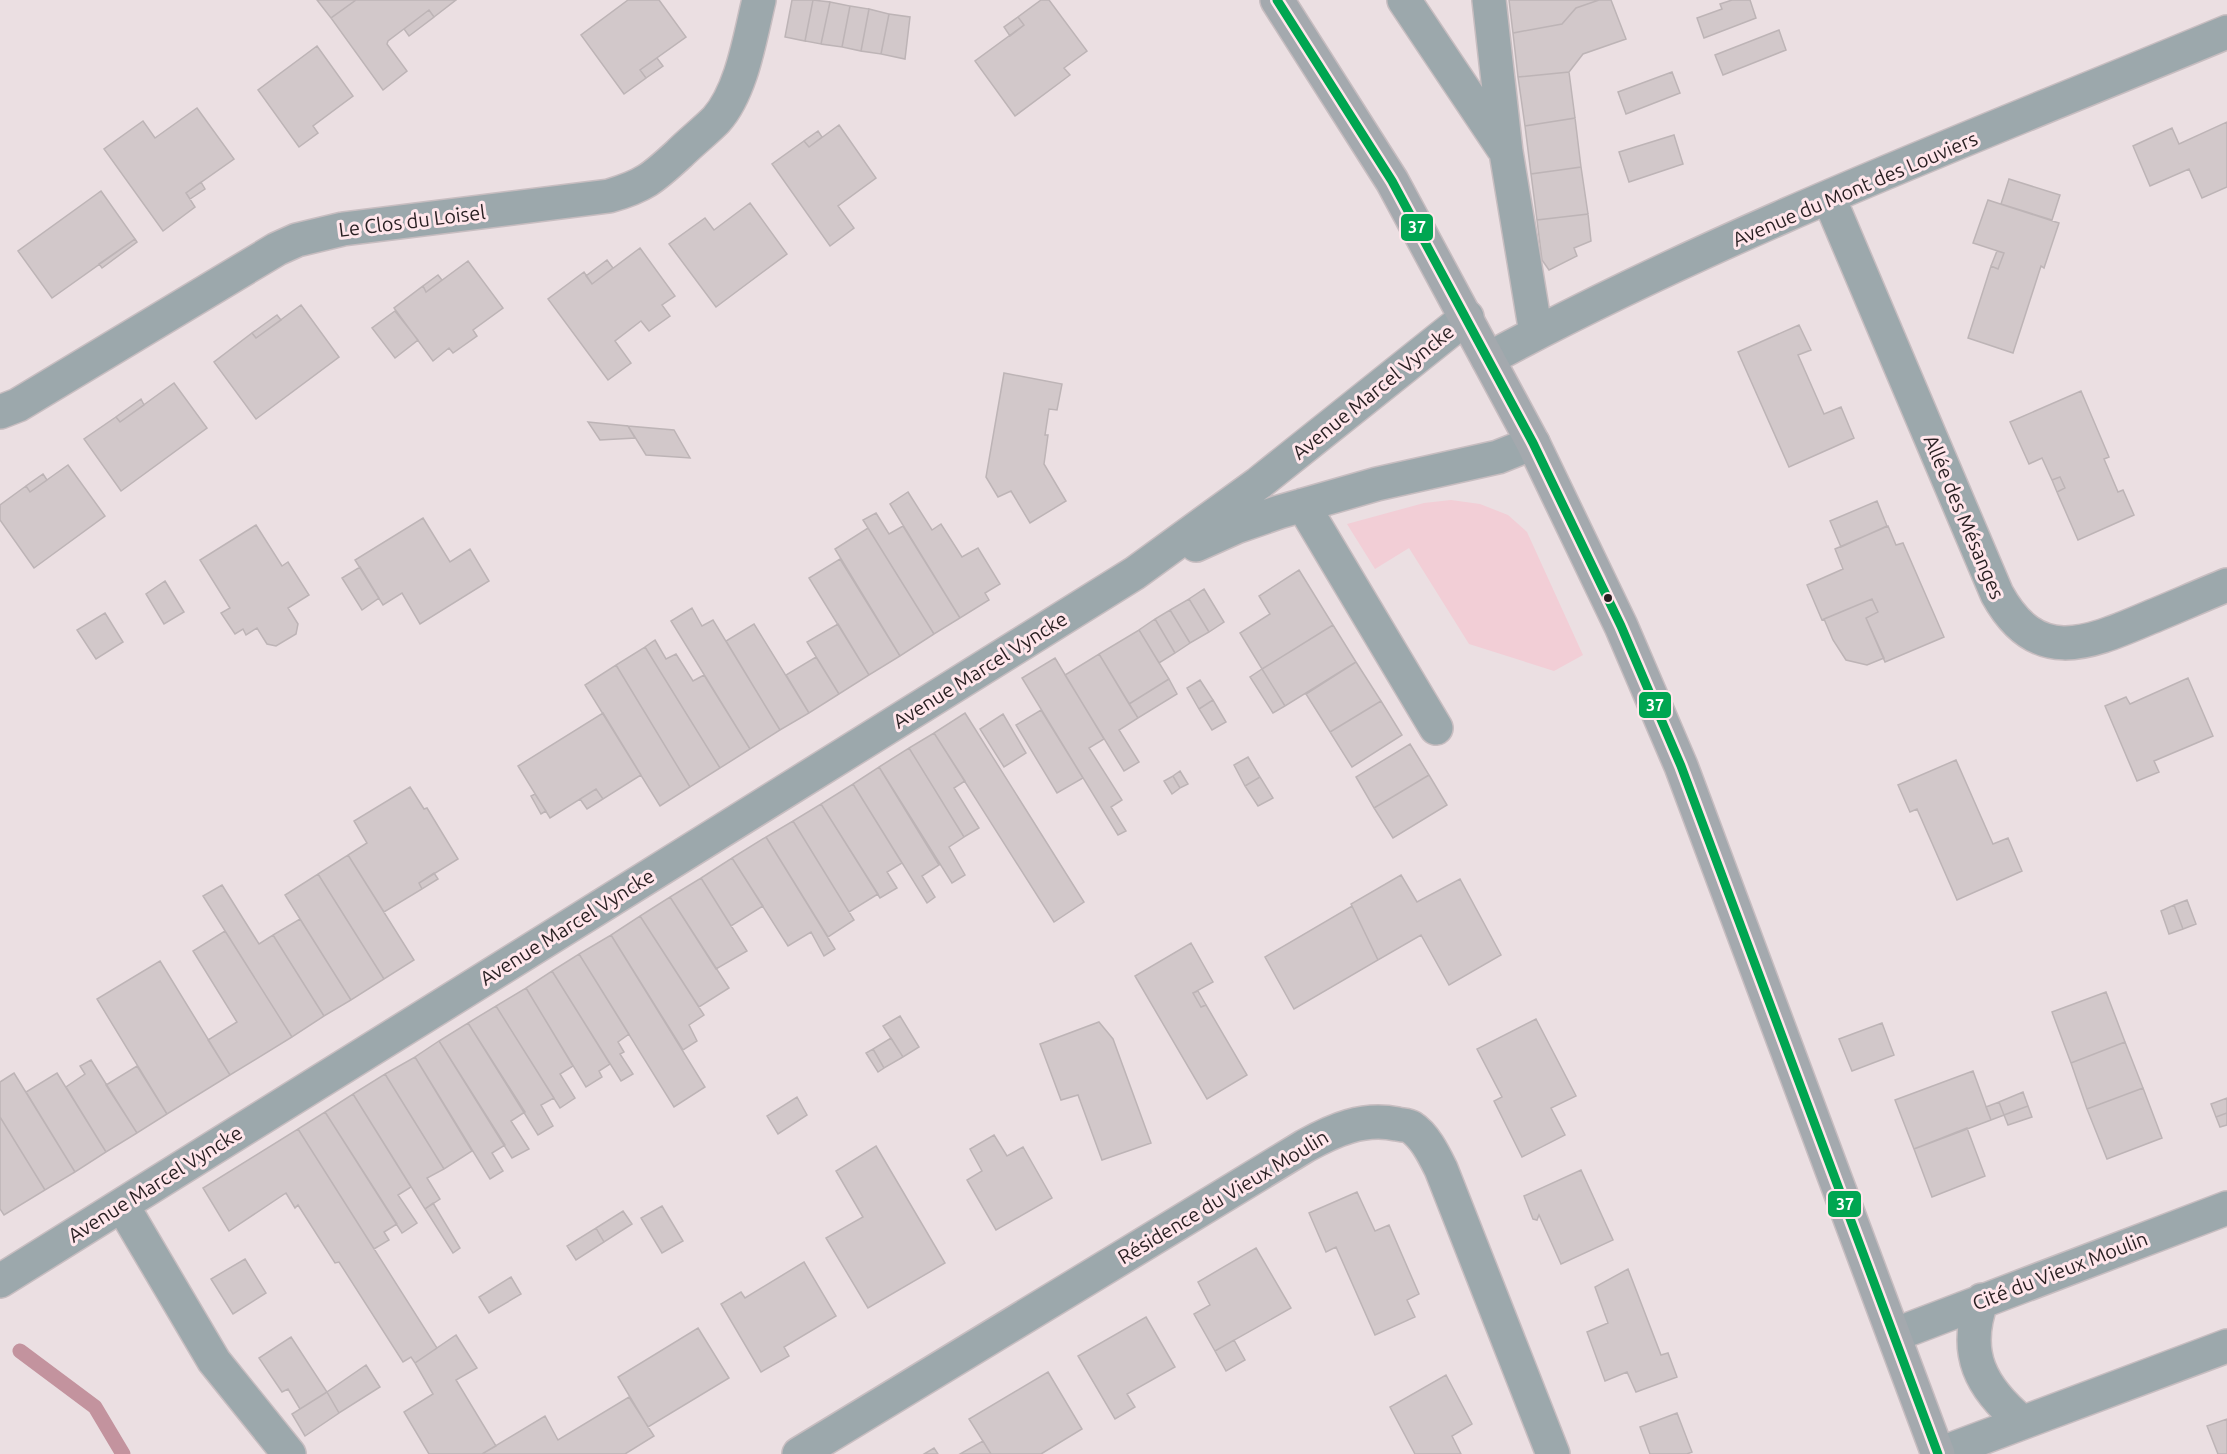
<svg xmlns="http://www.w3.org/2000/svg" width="2227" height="1454" font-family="Ubuntu,sans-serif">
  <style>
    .grass { fill: #f2ced6 }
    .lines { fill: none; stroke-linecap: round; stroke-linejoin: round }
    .stream { stroke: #c3939e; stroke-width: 15 }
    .building { fill: #d2c8ca; stroke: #bdb4b6; stroke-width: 1.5 }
    .minor-casing { stroke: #c7bdc0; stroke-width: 36 }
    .major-casing { stroke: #c7bdc0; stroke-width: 36 }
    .minor { stroke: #9ca8ac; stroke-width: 33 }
    .major { stroke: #a4a9ae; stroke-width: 33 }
    .bus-1-casing { stroke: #ffe6eb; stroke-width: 14 }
    .bus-1 { stroke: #00a651; stroke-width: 9 }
    .bus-dot { fill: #281f21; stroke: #ffe6eb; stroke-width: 2 }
    .labels { text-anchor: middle; stroke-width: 6; stroke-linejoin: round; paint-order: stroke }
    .street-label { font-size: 20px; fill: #281f21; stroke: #ffe6eb }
    .line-badge { stroke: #ffe6eb; stroke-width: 2 }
    .badge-label { font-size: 16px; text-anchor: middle; font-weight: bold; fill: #fff }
  </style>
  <rect width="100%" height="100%" fill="#ebdfe2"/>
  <path class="grass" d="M1451,500L1480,504L1508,515L1527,532L1583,655L1554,671L1469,644L1409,548L1375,569L1347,524L1424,503Z"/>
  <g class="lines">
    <path class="stream" d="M20,1351L95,1407L123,1454"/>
  </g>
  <path class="building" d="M317,0H356L331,18Z
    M356,0H456L434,17L429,10L388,41L387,44L407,71L383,90L331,18Z
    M628,0H659L686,37L640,70L646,78L624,94L581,35Z
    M792,0H813L805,41L785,37Z
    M813,0L830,2L821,44L805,41Z
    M1041,0H1049L1087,51L1064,68L1070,75L1015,116L975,61L1024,25L1018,17Z
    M1509,0H1599L1576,8L1562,24L1513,33Z
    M1599,0H1611L1626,39L1583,54L1569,72L1518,77L1513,33L1562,24L1576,8Z
    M1732,0H1750L1756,18L1704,38L1697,18L1722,9L1720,4Z
    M830,2L850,6L842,47L821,44Z
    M850,6L869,9L861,51L842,47Z
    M869,9L889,14L881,54L861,51Z
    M429,10L434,17L409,36L404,29Z
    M889,14L910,17L905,59L881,54Z
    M1018,17L1024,25L1010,36L1004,27Z
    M1779,30L1786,50L1723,75L1715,55Z
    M317,46L353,96L313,126L318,133L299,147L258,90Z
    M657,58L663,66L646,78L640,70Z
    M1569,72L1575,118L1525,126L1518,77Z
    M1672,72L1680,93L1626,114L1618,92Z
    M197,108L234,159L186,193L195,207L163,231L104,149L143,121L155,138Z
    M1575,118L1581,167L1531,174L1525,126Z
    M2227,122V187L2202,198L2189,169L2150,186L2133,146L2172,128L2179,144Z
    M839,125L876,178L838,206L854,228L830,246L772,164L804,141L809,147Z
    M818,131L822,137L809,147L804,141Z
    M1674,135L1683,164L1629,182L1619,152Z
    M1581,167L1588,214L1537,220L1531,174Z
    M2009,179L2060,195L2052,220L2001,204Z
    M201,182L205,189L190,199L186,193Z
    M101,191L135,239L52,298L18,251Z
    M1988,200L2059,223L2044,268L2041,266L2013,353L1968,338L1991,266L1998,269L2004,253L1973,243Z
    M750,203L787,254L716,307L669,244L705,218L714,230Z
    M1588,214L1591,241L1574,248L1577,256L1549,270L1542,260L1537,220Z
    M135,239L137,242L102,268L99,264Z
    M640,248L675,296L662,305L670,316L649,331L641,321L615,341L631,363L608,380L548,299L584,272L592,284Z
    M1997,251L2004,253L1998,269L1991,266Z
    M607,260L613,268L592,284L586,276Z
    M468,261L503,308L473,330L477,336L453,353L449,348L433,361L394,308L423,286L426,292Z
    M438,275L442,280L426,292L423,286Z
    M301,305L339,357L256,419L214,362L252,333L256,338Z
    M395,311L418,340L395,358L372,328Z
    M277,315L281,320L256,338L252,333Z
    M1799,325L1811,350L1798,355L1824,414L1841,407L1854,438L1789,467L1738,352Z
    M1004,373L1062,384L1057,410L1049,409L1045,435H1048L1044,464L1066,501L1030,523L1011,491L998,497L986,477Z
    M174,383L207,428L121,491L84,439L116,417L120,422Z
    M2081,391L2109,457L2104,459L2118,492L2123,490L2134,515L2078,540L2057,492L2065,488L2060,477L2052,480L2042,458L2029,464L2010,422Z
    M141,399L144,405L120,422L116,417Z
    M588,422L628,426L635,438L600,440Z
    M628,426L674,430L690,458L646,455Z
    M68,465L105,516L34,568L0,520V505L26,486L30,492Z
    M43,474L47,480L30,492L26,486Z
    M2060,477L2065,488L2057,492L2052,480Z
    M908,492L932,530L941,524L962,557L978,548L1000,584L985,593L989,600L960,618L890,504Z
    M1877,501L1887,526L1841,547L1830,521Z
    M876,513L889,534L903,526L960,618L934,634L863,520Z
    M423,518L450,562L470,549L489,581L420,624L402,593L383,605L355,560Z
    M256,525L282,566L288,562L309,595L288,608L298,624L296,634L276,646L267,644L257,628L246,635L243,629L235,634L221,613L230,608L200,560Z
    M1888,526L1896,545L1903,543L1944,637L1885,662L1866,618L1878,612L1872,599L1822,620L1807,585L1843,569L1835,549Z
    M868,528L934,634L900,656L835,549Z
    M840,559L900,656L869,675L809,578Z
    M360,567L379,598L362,610L342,578Z
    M1299,570L1333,625L1262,669L1240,633L1270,614L1259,596Z
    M165,581L184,612L164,624L146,594Z
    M1204,589L1224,622L1209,632L1189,599Z
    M1189,599L1209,632L1190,643L1170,610Z
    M1872,599L1878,612L1866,618L1884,658L1867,665L1846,660L1833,640L1824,619Z
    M692,608L702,626L713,620L780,730L750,749L671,621Z
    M1170,610L1190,643L1175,653L1155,619Z
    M105,613L123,642L96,659L77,630Z
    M1155,619L1175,653L1159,663L1139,630Z
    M754,624L809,713L780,730L726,641Z
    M838,624L869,675L839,694L807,642Z
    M1333,625L1356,662L1285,706L1262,669Z
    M1139,630L1169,679L1129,704L1099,654Z
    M655,640L666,659L676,654L693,681L704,675L750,749L720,768L645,647Z
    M645,647L720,768L690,787L616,665Z
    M1099,654L1138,718L1119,730L1139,762L1124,771L1065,675Z
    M816,657L839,694L809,713L786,675Z
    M1055,658L1104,739L1089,748L1122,800L1111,807L1126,831L1118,835L1022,678Z
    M1356,662L1381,701L1330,732L1306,694Z
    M616,665L690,787L660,806L585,685Z
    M1262,669L1285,706L1273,713L1250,677Z
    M2188,678L2213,736L2154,761L2159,772L2137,781L2105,706L2126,697L2130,704Z
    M1169,679L1177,694L1138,718L1129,704Z
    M1200,680L1213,700L1199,709L1187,688Z
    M1213,700L1226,722L1212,730L1199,709Z
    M1381,701L1402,735L1352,767L1330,732Z
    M1041,710L1083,778L1057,793L1016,725Z
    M603,713L641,775L603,799L596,789L550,818L518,766Z
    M965,713L1084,902L1054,922L934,733Z
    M1003,714L1026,753L1004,767L980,729Z
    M934,733L965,781L954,788L979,828L964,837L909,748Z
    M1410,744L1429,775L1374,808L1356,777Z
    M909,748L964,837L949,847L965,875L952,883L879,767Z
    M1248,757L1260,777L1245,786L1234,765Z
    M1956,760L1993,844L2008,838L2022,871L1957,900L1917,809L1910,812L1898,785Z
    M879,767L939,865L922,876L935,897L927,903L853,784Z
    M1180,771L1188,784L1180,788L1173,776Z
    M1429,775L1447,805L1393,838L1374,808Z
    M1173,776L1180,788L1172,794L1164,781Z
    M1260,777L1273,798L1258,806L1245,786Z
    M853,784L902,863L887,872L897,888L880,898L821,804Z
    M410,787L424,809L427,808L458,859L419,883L422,889L384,912L348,855L367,843L354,821Z
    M596,789L603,799L587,809L580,799Z
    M535,794L546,811L541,814L531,796Z
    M821,804L878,894L849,912L793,821Z
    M793,821L854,920L828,937L766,837Z
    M766,837L835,949L824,956L811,932L788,946L732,858Z
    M348,855L414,960L384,979L318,874Z
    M732,858L763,906L731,926L701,878Z
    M434,873L438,879L422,889L419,883Z
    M318,874L384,979L351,1000L285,895Z
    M1401,875L1417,902L1460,879L1501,955L1449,985L1421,935L1378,960L1351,904Z
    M701,878L747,951L716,969L670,897Z
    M222,885L259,944L273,935L324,1016L292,1037L203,896Z
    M670,897L729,988L699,1007L640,916Z
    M2187,900L2196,924L2183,929L2174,905Z
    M2174,905L2183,929L2169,934L2161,911Z
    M1352,906L1378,960L1294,1009L1265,957Z
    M640,916L704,1015L689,1025L697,1041L683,1050L611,935Z
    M300,919L351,1000L324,1016L273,935Z
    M225,931L292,1037L230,1075L208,1040L237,1022L193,951Z
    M611,935L705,1087L674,1107L579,954Z
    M1191,943L1213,982L1193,993L1201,1007L1206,1005L1247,1075L1207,1099L1135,976Z
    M579,954L629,1034L618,1042L624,1052L620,1054L633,1074L621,1081L552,971Z
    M160,961L230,1075L167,1114L97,999Z
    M552,971L610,1064L599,1071L602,1077L586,1087L526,988Z
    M526,988L573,1066L560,1074L575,1098L560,1108L496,1006Z
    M1198,991L1206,1005L1201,1007L1193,993Z
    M2106,992L2125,1042L2071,1063L2052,1012Z
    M496,1006L554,1098L541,1105L553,1126L538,1135L468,1023Z
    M900,1016L919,1047L903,1057L883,1026Z
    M1536,1019L1576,1096L1551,1108L1565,1135L1522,1157L1494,1101L1502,1097L1477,1049Z
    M1099,1022L1113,1039L1151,1143L1102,1160L1078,1095L1061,1100L1040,1044Z
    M468,1023L525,1112L511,1121L529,1149L512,1158L439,1041Z
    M1882,1023L1894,1055L1852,1071L1839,1039Z
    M891,1038L903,1057L884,1068L873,1049Z
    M439,1041L505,1145L492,1153L503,1171L490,1179L415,1057Z
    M2125,1042L2143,1088L2087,1109L2071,1063Z
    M873,1049L884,1068L878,1072L866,1053Z
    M415,1057L472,1151L444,1169L385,1074Z
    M91,1060L137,1133L106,1152L66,1087L85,1074L80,1066Z
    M137,1066L167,1114L137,1133L106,1085Z
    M1973,1071L1991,1120L1914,1149L1895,1100Z
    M14,1073L75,1172L45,1190L0,1117V1082Z
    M57,1073L106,1152L75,1172L26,1092Z
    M385,1074L444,1169L427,1178L440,1199L425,1209L353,1094Z
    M2143,1088L2162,1138L2107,1159L2087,1109Z
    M2023,1092L2028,1106L2004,1115L1999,1102Z
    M353,1094L411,1187L398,1195L417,1223L402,1233L325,1112Z
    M797,1097L807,1115L778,1134L767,1116Z
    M2227,1098V1113L2216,1117L2211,1104Z
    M1999,1102L2004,1115L1991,1120L1986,1107Z
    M2028,1106L2032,1117L2008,1125L2004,1115Z
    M325,1112L397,1224L384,1232L389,1240L374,1249L298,1129Z
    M2227,1113V1125L2220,1127L2216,1117Z
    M0,1117L45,1190L4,1215L0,1209Z
    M1967,1128L1985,1176L1932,1197L1914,1149Z
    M298,1129L437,1348L415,1363L411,1357L403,1362L339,1262L335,1263L298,1205L295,1208L286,1193L229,1231L203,1188Z
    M994,1135L1007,1156L1023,1147L1052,1198L996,1230L967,1180L982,1171L970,1149Z
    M876,1146L945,1263L868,1308L826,1238L863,1217L836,1171Z
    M1581,1170L1613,1240L1561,1264L1539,1215L1537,1220L1533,1219L1524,1196Z
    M1357,1192L1375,1231L1389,1225L1419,1294L1407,1300L1415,1317L1375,1335L1336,1247L1326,1252L1309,1213Z
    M433,1203L460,1248L453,1253L425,1209Z
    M662,1206L683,1241L662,1253L641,1218Z
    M623,1211L632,1224L604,1242L596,1228Z
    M596,1228L604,1242L576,1260L567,1246Z
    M1256,1248L1291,1308L1215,1351L1194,1314L1210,1305L1198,1282Z
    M245,1259L266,1293L233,1314L211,1279Z
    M804,1262L836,1316L784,1347L789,1356L761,1372L721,1304L741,1292L745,1298Z
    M1628,1269L1661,1355L1668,1353L1677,1377L1636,1392L1627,1372L1605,1381L1587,1332L1608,1323L1595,1287Z
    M511,1277L521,1294L489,1313L479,1297Z
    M1146,1317L1175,1367L1127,1394L1135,1407L1115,1419L1078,1356Z
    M698,1328L729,1378L648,1427L618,1377Z
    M456,1335L477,1368L456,1380L496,1446L482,1454H429L404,1412L433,1394L415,1363Z
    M291,1337L327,1392L300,1409L288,1389L282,1392L259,1358Z
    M1234,1340L1245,1360L1226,1371L1215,1351Z
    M366,1365L380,1387L339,1413L327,1392Z
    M1048,1372L1082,1429L1041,1454H991L969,1419Z
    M1446,1375L1472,1424L1452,1436L1461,1454H1415L1390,1407Z
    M327,1392L339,1413L305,1436L292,1414Z
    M629,1397L654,1436L625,1454H482L545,1416L558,1440Z
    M1677,1413L1692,1452L1687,1454H1650L1640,1427Z
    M2227,1419V1454H2218L2207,1426Z
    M983,1441L991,1454H960Z
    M934,1448L938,1454H924Z"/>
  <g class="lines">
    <defs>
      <path id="minor" d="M1404,0L1503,148
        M1489,0L1506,152L1536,333
        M1829,198L1997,594C2036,665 2085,645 2146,619C2173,608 2200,596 2227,585
        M1488,359C1725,231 1979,135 2227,32
        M0,412L18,405L277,249L297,240L343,229L609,196C644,186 653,178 679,154C691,142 704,132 716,120C742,91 750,37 759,0
        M1303,505L1436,728
        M1196,545L1236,527L1279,512L1377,484L1498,457L1533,443
        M122,1205L214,1361L289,1454
        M0,1281L1135,573L1259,483L1467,317
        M1982,1300C1962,1353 1981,1388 2022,1422
        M1894,1335L2227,1208
        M799,1454L1305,1146C1334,1130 1363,1117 1397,1124C1401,1125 1408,1125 1411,1127C1425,1136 1434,1155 1441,1169L1553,1454
        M1939,1454L2227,1346"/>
      <path id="major" d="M1277,0L1392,181L1533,443L1621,626L1681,766L1938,1454"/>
    </defs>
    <use href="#minor" class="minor-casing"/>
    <use href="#major" class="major-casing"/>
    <use href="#minor" class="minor"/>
    <use href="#major" class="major"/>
    <defs>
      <path id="bus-1" d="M1277,0L1392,181L1533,443L1621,626L1681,766L1938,1454"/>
    </defs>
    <use href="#bus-1" class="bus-1-casing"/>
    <use href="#bus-1" class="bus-1"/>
  </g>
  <circle class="bus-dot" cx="1608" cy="598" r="5"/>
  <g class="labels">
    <g class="street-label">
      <text transform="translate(1855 189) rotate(-23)" y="7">Avenue du Mont des Louviers</text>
      <text transform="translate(412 221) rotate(-7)" y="7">Le Clos du Loisel</text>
      <text transform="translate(1373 392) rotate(-39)" y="7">Avenue Marcel Vyncke</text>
      <text transform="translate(1964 517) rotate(67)" y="7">Allée des Mésanges</text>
      <text transform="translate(980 670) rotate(-32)" y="7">Avenue Marcel Vyncke</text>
      <text transform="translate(567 927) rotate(-32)" y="7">Avenue Marcel Vyncke</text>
      <text transform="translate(155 1184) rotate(-32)" y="7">Avenue Marcel Vyncke</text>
      <text transform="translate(1223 1197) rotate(-31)" y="7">Résidence du Vieux Moulin</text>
      <text transform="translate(2060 1271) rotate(-21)" y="7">Cité du Vieux Moulin</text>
    </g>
  </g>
  <g class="line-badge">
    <rect x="1400" y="213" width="34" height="29" rx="6" fill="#00a651"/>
    <rect x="1638" y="691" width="34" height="28" rx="6" fill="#00a651"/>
    <rect x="1827" y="1190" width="35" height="28" rx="6" fill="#00a651"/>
  </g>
  <g class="badge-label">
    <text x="1417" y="233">37</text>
    <text x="1655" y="711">37</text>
    <text x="1845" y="1210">37</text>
  </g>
</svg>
